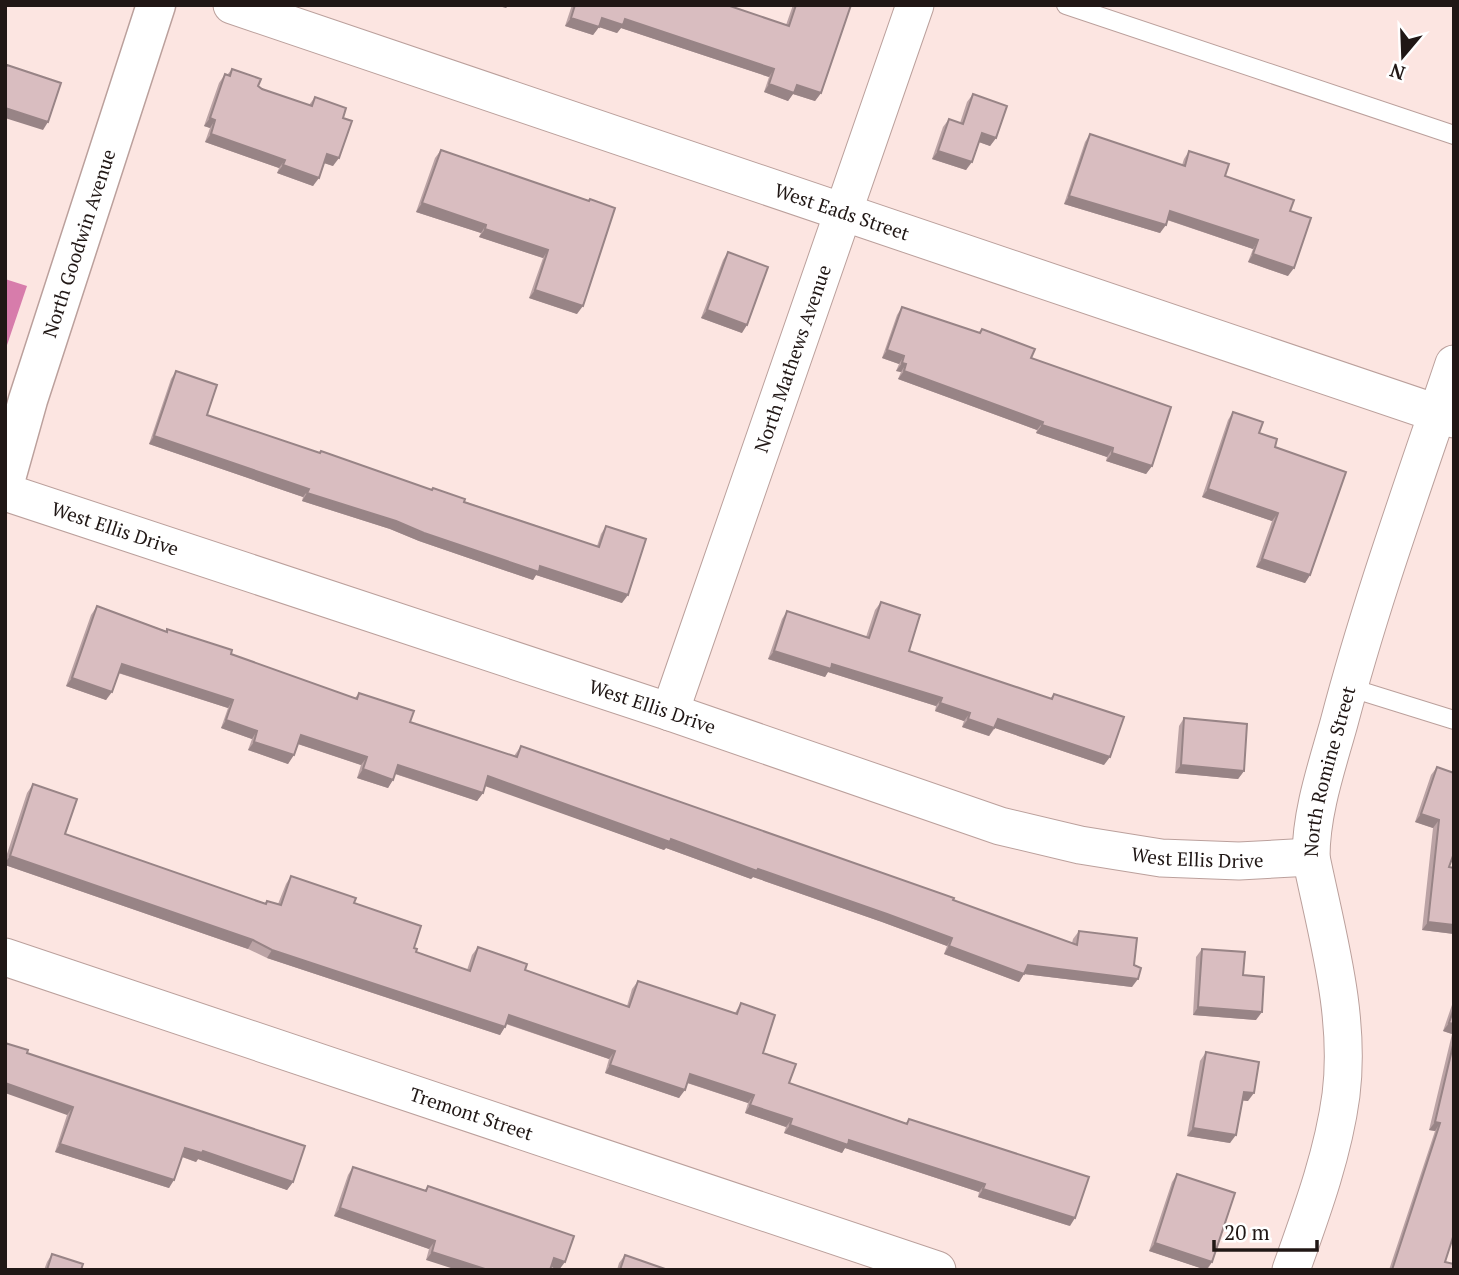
<svg xmlns="http://www.w3.org/2000/svg" width="1459" height="1275" font-family="'PT Serif',serif">
  <style>
    .water { fill: #d77cab }
    .lines { fill: none; stroke-linecap: round; stroke-linejoin: round }
    .service-casing { stroke: #bba09c; stroke-width: 20 }
    .minor-casing { stroke: #bba09c; stroke-width: 39 }
    .tertiary-casing { stroke: #bba09c; stroke-width: 41 }
    .service { stroke: #fff; stroke-width: 18 }
    .minor { stroke: #fff; stroke-width: 37 }
    .tertiary { stroke: #fff; stroke-width: 38 }
    .wall { fill: #bba3a5 }
    .shaded-wall { fill: #988486 }
    .building { fill: #d9bdc0; stroke: #988486; stroke-width: 2 }
    .labels { text-anchor: middle; stroke-width: 5; stroke-linejoin: round; paint-order: stroke }
    .street-label { font-size: 19px; fill: #201715; stroke: #fff }
  </style>
  <rect width="100%" height="100%" fill="#fce5e1"/>
  <path class="water" d="M5,279L27,286L5,351Z"/>
  <g class="lines">
    <defs>
      <path id="service" d="M1066,5L1454,135
        M1348,687L1454,720"/>
      <g id="minor">
        <path id="s1" d="M232,5L1454,419"/>
        <path id="s2" d="M5,492L670,712L1000,826L1080,845L1161,858L1239,861L1311,857"/>
        <path id="s3" d="M670,712L915,5"/>
        <path id="s4" d="M5,957L937,1270"/>
        <path id="s5" d="M1291,1270C1311,1214 1333,1155 1341,1095C1351,1016 1327,935 1311,857C1311,812 1327,766 1339,723C1371,601 1414,483 1454,364"/>
      </g>
      <g id="tertiary">
        <path id="s6" d="M5,482L28,400L156,5"/>
      </g>
    </defs>
    <use href="#service" class="service-casing"/>
    <use href="#minor" class="minor-casing"/>
    <use href="#tertiary" class="tertiary-casing"/>
    <use href="#service" class="service"/>
    <use href="#minor" class="minor"/>
    <use href="#tertiary" class="tertiary"/>
  </g>
  <path class="wall" d="M572,5H727L786,25L793,5H851L821,93L815,101L793,94L788,101L764,92L769,77L621,28L617,33L599,27L593,35L565,26Z
    M232,69L262,89L309,105L315,97L343,118L333,166L324,163L313,186L277,173L279,168L205,142L210,128L204,126L219,83L225,74L227,75Z
    M973,94L996,138L990,146L979,142L966,170L932,159L943,127L949,119L960,123L967,102Z
    M1090,134L1182,165L1184,159L1189,151L1225,176L1290,211L1288,276L1248,262L1253,249L1167,220L1160,233L1064,204L1085,142Z
    M441,150L588,201L577,314L529,298L543,258L479,237L481,233L416,212L435,158Z
    M728,252L742,333L701,318L723,260Z
    M902,307L979,333L982,329L1031,358L1152,466L1146,474L1106,461L1107,457L1036,433L1037,430L898,379L901,372L896,371L899,364L882,358L897,315Z
    M176,371L207,415L597,546L601,534L606,526L622,603L536,575L533,580L419,541L390,529L302,501L303,497L149,444L171,379Z
    M1233,412L1275,447L1310,575L1305,583L1256,567L1272,521L1202,497L1228,420Z
    M881,602L909,651L1050,699L1054,694L1104,765L995,728L989,736L962,727L964,721L935,711L936,706L828,672L825,677L768,659L782,619L787,611L866,637L875,610Z
    M97,606L166,631L167,629L231,654L355,698L359,693L410,722L514,756L521,746L1072,943L1073,939L1079,931L1134,965L1132,987L1024,974L1019,982L944,954L947,946L882,922L753,877L751,879L666,848L664,850L485,785L483,793L477,801L395,774L388,788L357,778L361,765L298,744L288,764L248,750L252,739L221,728L228,708L118,673L106,700L66,686L91,615Z
    M1184,718L1244,771L1238,779L1175,773L1179,726Z
    M1437,767L1449,867L1454,868V934L1422,930L1433,828L1415,822L1431,775Z
    M33,784L65,834L265,904L267,901L278,904L286,884L291,876L354,903L414,948L416,952L467,970L472,955L478,947L525,970L627,1006L632,989L638,981L735,1013L741,1003L763,1053L789,1083L906,1123L909,1119L1070,1226L978,1197L979,1192L845,1148L842,1153L784,1133L786,1127L745,1113L748,1103L687,1083L679,1098L605,1073L609,1059L506,1024L500,1035L267,958L248,949L5,865V860L27,793Z
    M1202,949L1243,975L1256,1020L1193,1015L1196,957Z
    M1454,999V1234L1445,1262L1454,1270H1389L1435,1131L1429,1130L1452,1034L1443,1031Z
    M1206,1052L1248,1101L1242,1100L1230,1143L1187,1136L1200,1061Z
    M27,1053L293,1182L287,1190L198,1159L196,1162L182,1157L169,1188L55,1152L67,1115Z
    M353,1167L425,1190L428,1186L551,1267L426,1260L429,1249L334,1216L348,1175Z
    M1177,1174L1212,1262L1207,1270L1149,1251L1172,1182Z
    M52,1254L81,1270H44L47,1262Z
    M625,1255L668,1270H617L619,1263Z"/>
  <path class="shaded-wall" d="M495,5H509L506,8Z
    M571,18L625,19L774,69L769,77L621,28L617,33L599,27L593,35L565,26Z
    M769,84L797,85L821,93L815,101L793,94L788,101L764,92Z
    M5,108L48,122L43,130L5,118Z
    M210,118L215,120L210,128L204,126Z
    M982,133L996,138L990,146L976,141Z
    M211,134L285,160L279,168L205,142Z
    M938,151L972,162L966,170L932,159Z
    M327,154L339,158L333,166L321,162Z
    M283,165L319,178L313,186L277,173Z
    M1069,196L1166,225L1160,233L1064,204Z
    M422,203L486,225L481,233L416,212Z
    M1170,211L1258,240L1253,249L1165,219Z
    M485,229L548,250L543,258L479,237Z
    M1253,254L1294,268L1288,276L1248,262Z
    M535,290L583,306L577,314L529,298Z
    M707,310L747,325L742,333L701,318Z
    M887,350L904,356L899,364L882,358Z
    M902,363L906,364L901,372L896,371Z
    M904,371L1043,422L1037,430L898,379Z
    M1042,425L1113,448L1107,457L1036,433Z
    M154,436L309,489L303,497L149,444Z
    M1112,453L1152,466L1146,474L1106,461Z
    M1208,489L1278,513L1272,521L1202,497Z
    M307,493L540,566L628,595L622,603L536,575L533,580L419,541L390,529L302,501Z
    M1262,559L1310,575L1305,583L1256,567Z
    M774,651L832,664L942,698L936,706L828,672L825,677L768,659Z
    M122,664L233,700L228,708L116,672Z
    M72,678L112,692L106,700L66,686Z
    M940,703L970,713L964,721L935,711Z
    M968,719L994,728L989,736L962,727Z
    M998,719L1110,757L1104,765L992,727Z
    M226,720L257,731L252,739L221,728Z
    M301,735L367,757L361,765L295,743Z
    M254,742L294,755L288,764L248,750Z
    M398,765L483,793L477,801L393,773Z
    M1181,765L1244,771L1238,779L1175,773Z
    M363,769L393,780L388,788L357,778Z
    M488,776L887,914L952,938L947,946L882,922L753,877L751,879L666,848L664,850L482,785Z
    M1421,814L1439,820L1433,828L1415,822Z
    M10,856L253,940L248,949L5,865V863Z
    M1428,922L1454,925V934L1422,930Z
    M949,946L1138,979L1132,987L1024,974L1019,982L944,954Z
    M272,950L505,1027L500,1035L267,958Z
    M1198,1007L1262,1012L1256,1020L1193,1015Z
    M509,1015L615,1051L609,1059L504,1023Z
    M1449,1023L1454,1024V1031L1452,1034L1443,1031Z
    M610,1065L685,1090L679,1098L605,1073Z
    M690,1074L754,1095L748,1103L685,1082Z
    M5,1083L73,1107L67,1115L5,1093Z
    M1244,1092L1254,1093L1248,1101L1238,1100Z
    M750,1105L792,1119L786,1127L745,1113Z
    M1435,1122L1440,1123L1435,1131L1429,1130Z
    M790,1125L849,1140L985,1184L979,1192L845,1148L842,1153L784,1133Z
    M1193,1128L1236,1135L1230,1143L1187,1136Z
    M60,1144L174,1180L169,1188L55,1152Z
    M185,1148L203,1151L293,1182L287,1190L198,1159L196,1162L180,1156Z
    M983,1189L1075,1218L1070,1226L978,1197Z
    M340,1208L435,1241L429,1249L334,1216Z
    M1155,1243L1212,1262L1206,1270L1149,1251Z
    M432,1252L488,1270H457L426,1260Z
    M554,1258L565,1262L559,1270L548,1266Z"/>
  <path class="building" d="M575,5H727L789,26L796,5H851L821,93L797,85L794,93L769,84L774,69L625,19L623,25L602,18L599,27L571,18Z
    M7,65L61,83L48,122L5,108V67H6Z
    M232,69L261,79L258,86L262,89L312,106L315,97L346,108L343,118L352,121L339,158L327,154L319,178L283,165L285,160L211,134L215,120L210,118L225,74L230,76Z
    M973,94L1007,106L996,138L982,133L972,162L938,151L949,119L963,124Z
    M1090,134L1185,166L1189,151L1229,164L1225,176L1294,200L1290,211L1311,218L1294,268L1253,254L1258,240L1170,211L1166,225L1069,196Z
    M441,150L589,201L590,199L615,208L583,306L535,290L548,250L485,229L486,225L422,203Z
    M728,252L768,267L747,325L707,310Z
    M902,307L980,333L982,329L1035,349L1031,358L1171,407L1152,466L1112,453L1113,448L1042,425L1043,422L904,371L906,364L902,363L904,356L887,350Z
    M176,371L217,385L207,415L320,453L321,451L432,490L433,488L465,499L464,502L599,547L606,526L646,539L628,595L540,566L539,572L424,533L396,521L307,493L309,489L154,436Z
    M1233,412L1263,422L1259,433L1277,439L1275,447L1346,472L1310,575L1262,559L1278,513L1208,489Z
    M881,602L920,615L909,651L1052,699L1054,694L1124,717L1110,757L998,719L994,728L968,719L970,713L940,703L942,698L832,664L831,669L774,651L787,611L869,638Z
    M97,606L167,632V629L232,650L231,654L357,699L359,693L414,711L410,722L517,757L521,746L954,898L953,900L1077,945L1079,931L1137,938L1134,965L1141,968L1138,979L1028,965L1024,974L949,946L952,938L887,914L758,869L757,871L671,839L670,842L488,776L483,793L398,765L393,780L363,769L367,757L301,735L294,755L254,742L257,731L226,720L233,700L122,664L112,692L72,678Z
    M1184,718L1247,724L1244,771L1181,765Z
    M1437,767L1454,773V853L1449,867L1454,868V925L1428,922L1439,820L1421,814Z
    M33,784L77,799L65,834L266,904L267,901L281,905L291,876L356,898L354,903L421,926L414,948L417,949L416,952L470,971L478,947L527,964L525,970L629,1007L638,981L737,1014L741,1003L775,1015L763,1053L796,1064L789,1083L907,1124L909,1119L1089,1177L1075,1218L983,1189L985,1184L849,1140L848,1145L790,1125L792,1119L750,1105L754,1095L690,1074L685,1090L610,1065L615,1051L509,1015L505,1027L272,950L253,940L10,856Z
    M1202,949L1245,952L1243,975L1264,977L1262,1012L1198,1007Z
    M1454,1008V1024L1449,1023Z
    M1454,1041V1234L1445,1262L1454,1264V1270H1392L1440,1123L1435,1122Z
    M5,1043L28,1050L27,1053L305,1146L293,1182L203,1151L202,1153L185,1148L174,1180L60,1144L73,1107L5,1083Z
    M1206,1052L1259,1062L1254,1093L1244,1092L1236,1135L1193,1128Z
    M353,1167L426,1191L428,1186L574,1236L565,1262L554,1258L550,1270H488L432,1252L435,1241L340,1208Z
    M1177,1174L1235,1193L1212,1262L1155,1243Z
    M52,1254L83,1264L81,1270H47Z
    M625,1255L668,1270H620Z"/>
  <g class="labels">
    <g class="street-label">
      <text dy="7" stroke="none"><textPath href="#s1" startOffset="644">West Eads Street</textPath></text>
      <text dy="7" stroke="none"><textPath href="#s6" startOffset="250">North Goodwin Avenue</textPath></text>
      <text dy="7" stroke="none"><textPath href="#s3" startOffset="374">North Mathews Avenue</textPath></text>
      <text dy="7" stroke="none"><textPath href="#s2" startOffset="116">West Ellis Drive</textPath></text>
      <text dy="7" stroke="none"><textPath href="#s2" startOffset="682">West Ellis Drive</textPath></text>
      <text dy="7" stroke="none"><textPath href="#s5" startOffset="511">North Romine Street</textPath></text>
      <text dy="7" stroke="none"><textPath href="#s2" startOffset="1250">West Ellis Drive</textPath></text>
      <text dy="7" stroke="none"><textPath href="#s4" startOffset="492">Tremont Street</textPath></text>
    </g>
  </g>
  <rect width="1459" height="1275" fill="none" stroke="#201715" stroke-width="14"/>
  <g transform="translate(1403 56) rotate(199)" stroke="#ffffff" stroke-width="5" paint-order="stroke">
  <path d="M0-5L12 26L0 18L-12 26Z" fill="#201715"/>
  <text y="-10" font-size="19" font-weight="bold" text-anchor="middle" fill="#201715">N</text>
  </g>
  <path d="M1214 1240v10h103v-10" fill="none" stroke="#201715" stroke-width="3.5"/>
  <text x="1224" y="1240" font-size="21" fill="#201715" stroke="#ffffff" stroke-width="5" paint-order="stroke">20 m</text>
</svg>
